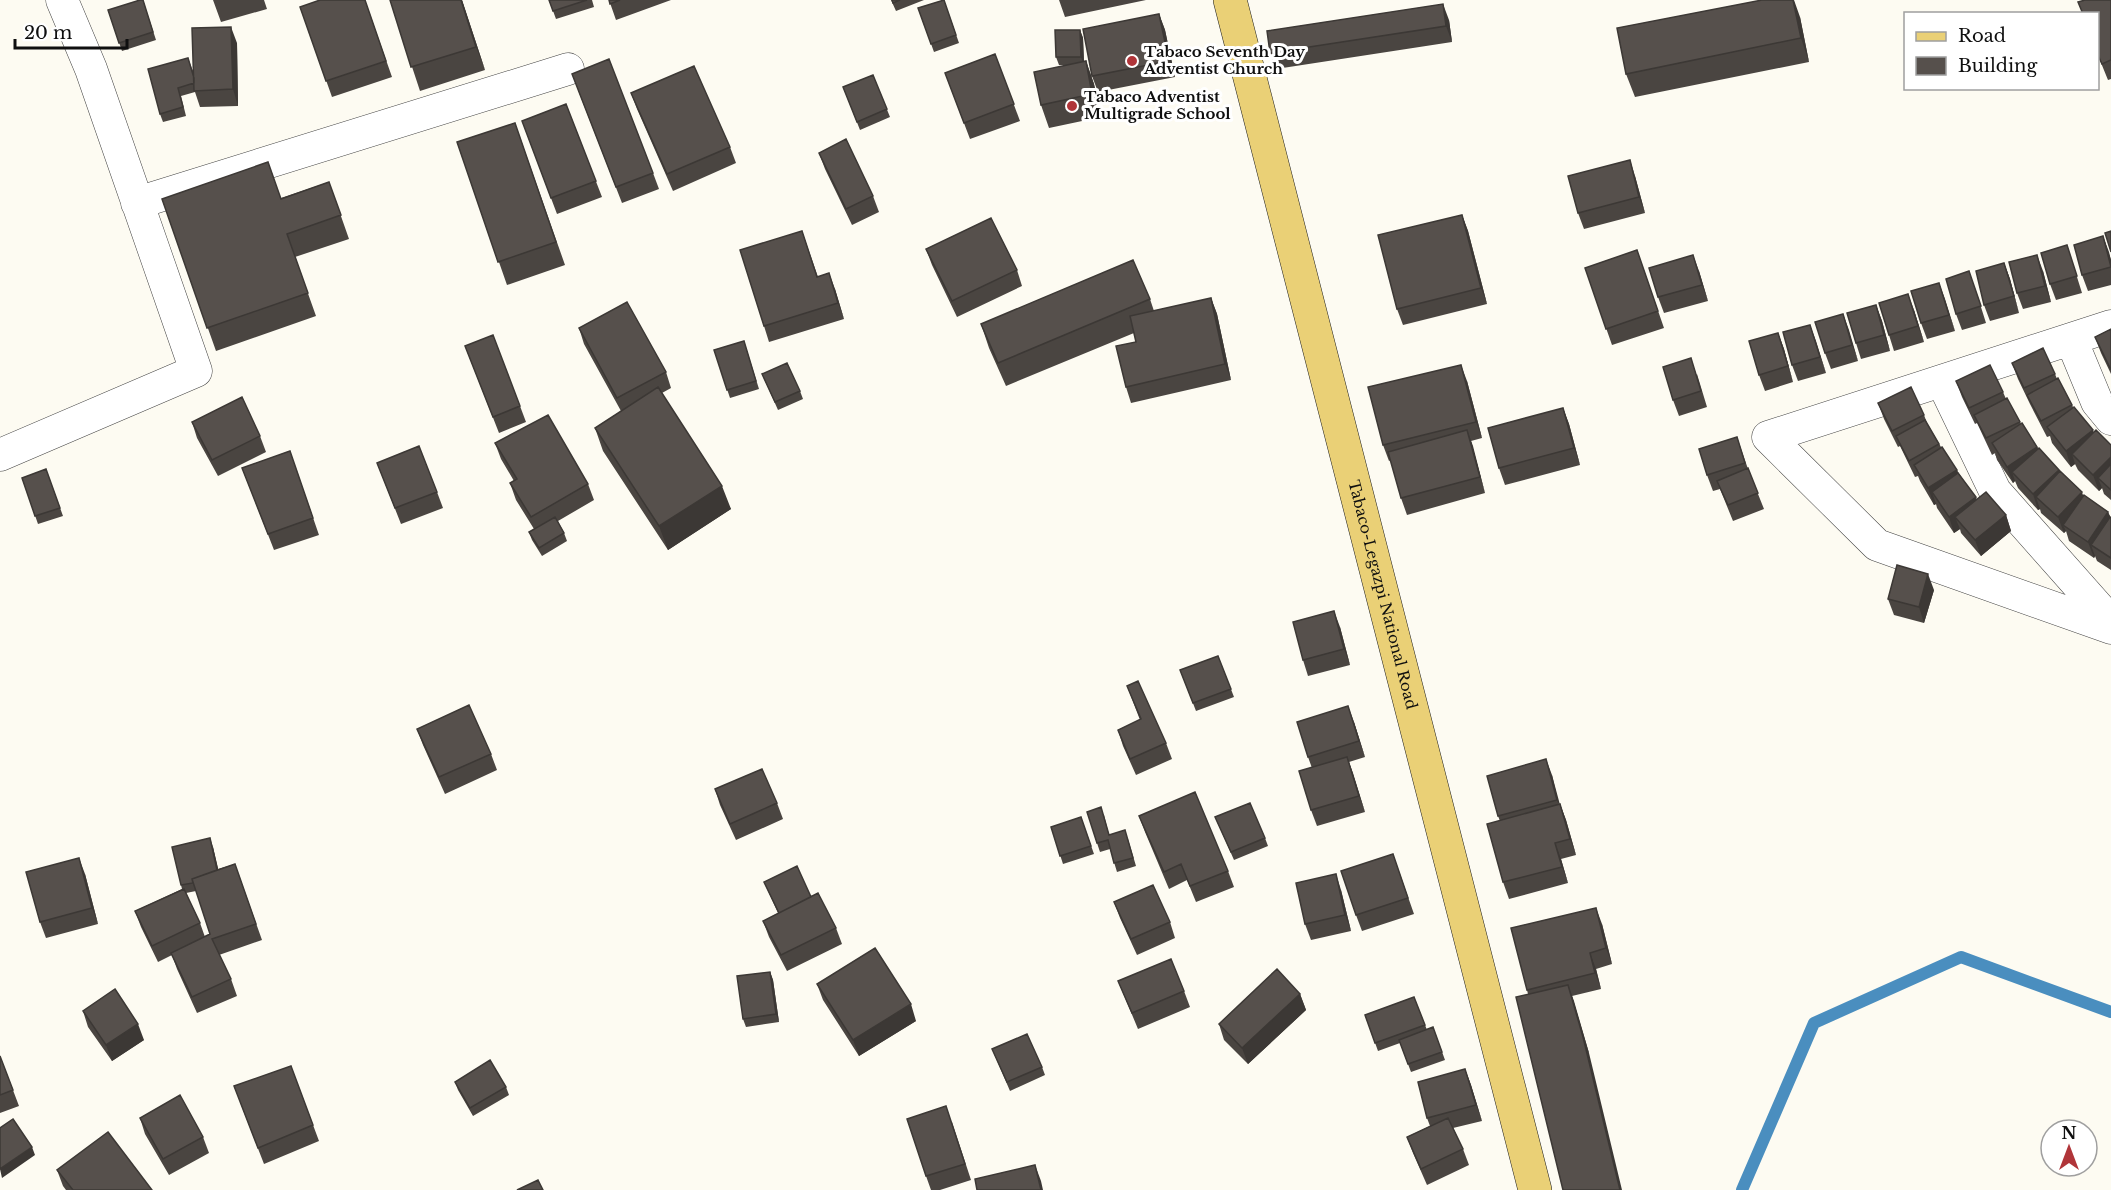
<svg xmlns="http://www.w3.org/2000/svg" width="2111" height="1190" font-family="'Libre Baskerville',serif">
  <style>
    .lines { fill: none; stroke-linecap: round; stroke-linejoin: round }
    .stream { stroke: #4a8ebf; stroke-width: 12 }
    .street-casing { stroke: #424242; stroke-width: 33 }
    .primary-casing { stroke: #202020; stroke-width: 34 }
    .street { stroke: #fff; stroke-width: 32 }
    .primary { stroke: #ead076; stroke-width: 33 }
    .wall { fill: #4a4541; fill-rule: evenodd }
    .shaded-wall { fill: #3c3835 }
    .building { fill: #56504c; stroke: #3c3835; stroke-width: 1.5 }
    .poi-dot { fill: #b03539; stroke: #fff; stroke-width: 2 }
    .labels { text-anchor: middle; stroke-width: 6; stroke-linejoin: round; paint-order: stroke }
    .poi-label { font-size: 15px; font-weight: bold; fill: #0f0f0f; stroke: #fff; text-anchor: start }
    .street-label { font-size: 15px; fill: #0f0f0f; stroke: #fff }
  </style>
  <rect width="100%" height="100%" fill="#fdfbf2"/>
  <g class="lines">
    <path class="stream" d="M1742,1190L1814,1023L1961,957L2111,1012"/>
    <defs>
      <path id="street" d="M137,203L568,69
        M2111,326L1768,437L1877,545L2111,628
        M2071,339L2097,402L2111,419
        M1942,381L1995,491L2111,622
        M0,455L196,371L91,69L62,0"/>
      <g id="primary">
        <path id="s1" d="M1230,0L1535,1190"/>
      </g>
    </defs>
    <use href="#street" class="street-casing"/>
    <use href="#primary" class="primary-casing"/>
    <use href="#street" class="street"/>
    <use href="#primary" class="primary"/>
  </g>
  <path class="wall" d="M143,0L156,40L122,51L108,10Z
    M213,0H264L267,9L221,22Z
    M365,0L392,77L332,97L300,7Z
    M390,0H462L485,70L420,91Z
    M549,0H592L594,7L556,19Z
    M609,0H671L616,20Z
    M891,0H924L896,11Z
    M944,0L959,43L934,52L918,8Z
    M1059,0H1146L1065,17Z
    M2111,0V79L2108,80L2097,53Z
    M1159,14L1165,30L1175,77L1098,92L1092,76Z
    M1800,17L1809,62L1635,97L1626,74Z
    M1449,20L1452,42L1276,69L1270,53Z
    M1080,30L1083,38L1084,61H1086L1094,84L1101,117L1049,128L1041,105L1064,65H1059L1056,57Z
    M237,43L238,106L200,107L195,92L181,96L186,116L163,122L160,114L188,58L194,74Z
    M995,54L1020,121L970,139L945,73Z
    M873,75L890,117L860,130L843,87Z
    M578,90L653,173L659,189L622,203Z
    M631,93L730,147L736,163L673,191L637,109Z
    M566,104L602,197L557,214L522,121Z
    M515,123L565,265L507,285L457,142Z
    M819,153L873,196L879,212L852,225L825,169Z
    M1635,176L1645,213L1584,229L1578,213Z
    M329,182L349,239L295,257L316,316L216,351L162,199L281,198Z
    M1462,215L1468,231L1487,304L1403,325L1397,309Z
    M802,231L818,277L835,289L844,319L769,342L764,326Z
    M2103,236L2111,260V285L2088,291L2082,275Z
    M2067,245L2082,293L2056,300L2050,284Z
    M926,249L1017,270L1022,286L957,317L932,265Z
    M1637,250L1664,328L1612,345L1585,268Z
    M2004,263L2010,279L2019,313L1990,321L1984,305Z
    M1699,271L1708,301L1664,313L1658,297Z
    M2043,271L2051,302L2023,309L2017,293Z
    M1939,283L1955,331L1927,339L1921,323Z
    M1975,288L1986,323L1962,330L1956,314Z
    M1211,298L1217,314L1231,380L1131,403L1126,387L1136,342L1134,333L1006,386L989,348L981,324L1150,299L1154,311Z
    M1876,305L1882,321L1890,351L1861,359L1856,343Z
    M1914,310L1924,342L1894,351L1889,335Z
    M1843,314L1858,361L1831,369L1825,353Z
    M1810,325L1826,373L1798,381L1792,365Z
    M579,328L666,372L671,388L662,393L731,509L668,550L603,451L595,428L621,411L584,344Z
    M2111,329V374L2101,353L2095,337Z
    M1778,333L1784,349L1793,382L1765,391L1759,375Z
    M744,341L759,389L730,398L714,350Z
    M465,346L520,406L526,422L499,433Z
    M2012,363L2055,374L2057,379L2058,378L2073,407L2093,432L2111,445V500L2104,494L2102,488L2099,491L2078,470L2075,464L2071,467L2052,443L2050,436L2047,437L2030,404L2018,379Z
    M762,374L800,391L803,399L778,410Z
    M1697,374L1707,407L1679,416L1673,400Z
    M1467,381L1482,438L1471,441L1485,493L1407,515L1401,498L1391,460L1389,461L1383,445Z
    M1956,381L2003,392L2006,399L2021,424L2038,448L2083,496L2108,512L2111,518V570L2097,561L2095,556L2094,558L2069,541L2066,531L2064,533L2041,513L2040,509L2038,510L2018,488L2015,481L2013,483L1997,460L1995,453L1992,455L1977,423L1975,424L1962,397Z
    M1878,403L1924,415L1927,423L1941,447L1977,500L2006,515L2011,531L1981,556L1961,533L1960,529L1954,533L1937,508L1936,504L1934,505L1920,481L1918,476L1915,477L1900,446L1898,447L1884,419Z
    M1563,408L1569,424L1580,465L1505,485L1499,468Z
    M192,422L260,436L266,452L218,476L197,438Z
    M1737,437L1748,469L1764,509L1733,521L1720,489L1713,491L1707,475Z
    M495,443L588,484L594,500L558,521L564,533L567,541L542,556L532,540L529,532L534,529L516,500L510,483L514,481L501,459Z
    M290,451L319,535L274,550L242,468Z
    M377,463L437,492L443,508L401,524Z
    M46,469L63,516L38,524L22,478Z
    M1934,590L1924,623L1894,615L1888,599Z
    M1340,627L1350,665L1308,676L1303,660Z
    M1218,656L1234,697L1196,711L1180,670Z
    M1127,686L1166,743L1172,759L1136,775L1123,746L1118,730L1140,720Z
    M1354,722L1365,757L1349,762L1365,812L1317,826L1311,810L1312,768L1308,757Z
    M417,729L491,754L497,770L445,794L423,745Z
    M1552,775L1559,805L1560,804L1566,820L1576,855L1561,859L1568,883L1509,899L1503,882L1500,821L1498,816Z
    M715,789L777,803L783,819L736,840L720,805Z
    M1104,815L1109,835L1128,839L1136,866L1117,872L1110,849L1100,852L1097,843Z
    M1139,816L1228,871L1234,887L1196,902L1187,880L1169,889L1145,832Z
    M1081,817L1094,854L1063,864L1051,827Z
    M1215,817L1265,838L1268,846L1234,860Z
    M213,847L218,869L235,864L262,940L219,955L231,979L237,996L197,1013L177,969L172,955L158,962L141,927L135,911L182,889L181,885ZM196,891L210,934L205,937L200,923L186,893Z
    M1393,854L1414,914L1362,931L1356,915Z
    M85,874L98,924L46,938L40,922Z
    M764,882L811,897L836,928L842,944L787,971L769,937L763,921L778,913Z
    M1341,890L1351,931L1311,940L1305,924Z
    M1114,902L1170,922L1175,938L1137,955L1120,918Z
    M1602,924L1612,964L1596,969L1601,989L1572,996L1589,1053L1528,994L1527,990Z
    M770,972L773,980L779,1022L746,1027L743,1019Z
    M1118,981L1184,991L1190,1007L1138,1029Z
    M817,984L916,1021L859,1056L823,1000Z
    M1300,994L1306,1010L1248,1064L1224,1040L1219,1024Z
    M1414,997L1427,1030L1433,1027L1445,1060L1411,1072L1400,1043L1378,1051L1365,1015Z
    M83,1011L144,1040L112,1061L88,1027Z
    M992,1049L1042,1067L1045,1075L1010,1091Z
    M0,1056L19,1106L0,1113Z
    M291,1066L319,1141L264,1164L240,1102Z
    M1465,1069L1471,1085L1482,1121L1453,1128L1463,1149L1469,1165L1427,1185L1413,1153L1407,1137L1430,1126L1427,1118Z
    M455,1082L506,1087L509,1095L473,1116L458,1090Z
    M140,1118L203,1137L209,1153L169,1175L145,1134Z
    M952,1122L971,1180L940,1190H931L926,1176Z
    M57,1170L152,1190H66L63,1186Z"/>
  <path class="shaded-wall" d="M461,0H462L485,70L476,47Z
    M1793,0H1794L1800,17L1809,62L1801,38Z
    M1443,4L1449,20L1452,42L1446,26Z
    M1159,14L1165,30L1175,77L1169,61Z
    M231,27L237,43L238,106L233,89Z
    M1080,30L1083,38L1084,65L1081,57Z
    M1086,61L1094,84L1101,117L1092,94Z
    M1630,160L1635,176L1645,213L1639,197Z
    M1462,215L1468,231L1487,304L1481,288Z
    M2103,236L2109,252L2111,260V265Z
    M1693,255L1699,271L1708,301L1702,285Z
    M2037,255L2043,271L2051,302L2045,286Z
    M2004,263L2010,279L2019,313L2014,296Z
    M829,273L835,289L844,319L838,303Z
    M1939,283L1945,299L1955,331L1949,315Z
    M1908,294L1914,310L1924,342L1918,326Z
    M1211,298L1217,314L1231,380L1225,364Z
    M1876,305L1882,321L1890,351L1884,335Z
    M1843,314L1849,330L1858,361L1852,345Z
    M1810,325L1816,341L1826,373L1820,357Z
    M1778,333L1784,349L1793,382L1788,366Z
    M1461,365L1467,381L1482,438L1476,422Z
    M1563,408L1569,424L1580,465L1574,448Z
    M1467,430L1473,446L1485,493L1480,477Z
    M2093,430L2098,446L2072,454L2075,464L2071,467L2066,451Z
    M2037,447L2043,463L2012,472L2015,481L2013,483L2007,467Z
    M2111,457V479L2098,478L2102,488L2099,491L2093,475Z
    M1957,470L1963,486L1932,492L1936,504L1934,505L1928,488Z
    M2059,470L2065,486L2036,497L2040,509L2038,510L2033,494Z
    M722,486L731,509L668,550L659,526Z
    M2082,492L2087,508L2063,525L2066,531L2064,533L2058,517Z
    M1976,497L1981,513L1955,517L1960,529L1954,533L1949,517Z
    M2108,512L2111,519L2091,545L2095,556L2094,558L2088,542Z
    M2006,515L2011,531L1981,556L1975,540Z
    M1928,574L1934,590L1924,623L1919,607Z
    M1334,611L1340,627L1350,665L1344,649Z
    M1348,706L1354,722L1365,757L1359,741Z
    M1347,757L1353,773L1365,812L1359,796Z
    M1546,759L1552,775L1563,816L1557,800Z
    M1560,804L1566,820L1576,855L1570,839Z
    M210,838L213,847L222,885L219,877Z
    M1555,843L1561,859L1568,883L1562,867Z
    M79,858L85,874L98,924L92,908Z
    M1336,874L1341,890L1351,931L1345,915Z
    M1596,908L1602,924L1612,964L1606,948Z
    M1590,953L1596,969L1601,989L1595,973Z
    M770,972L773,980L779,1022L776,1014Z
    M1568,985L1574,1001L1589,1053L1622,1190H1620Z
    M1300,994L1306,1010L1248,1064L1242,1048Z
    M911,1004L916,1021L859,1056L853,1040Z
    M138,1024L144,1040L112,1061L106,1045Z
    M1465,1069L1471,1085L1482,1121L1476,1105Z
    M32,1147L35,1155L2,1178L0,1169Z
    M1035,1165L1041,1181L1043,1190H1041Z"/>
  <path class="building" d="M140,0H143L153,32L119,43L108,10Z
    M320,0H365L386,61L326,81L300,7Z
    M390,0H461L476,47L411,67Z
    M549,0H587L553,11Z
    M609,0H620L610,4Z
    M892,0H900L893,3Z
    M944,0L956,35L931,44L918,8Z
    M1762,0H1793L1801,38L1626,74L1617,28Z
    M2085,0H2111V60L2102,64L2097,53V14H2083L2078,2Z
    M1443,4L1446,26L1270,53L1267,31Z
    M1159,14L1169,61L1092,76L1083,29Z
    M231,27L233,89L194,91L192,28Z
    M1055,30H1080L1081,57H1056Z
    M995,54L1014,104L964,123L945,73Z
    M188,58L194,78V83L178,88L183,107L160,114L148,69Z
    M609,59L653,173L616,187L572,74Z
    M1086,61L1092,94L1041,105L1034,72Z
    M694,66L730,147L667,174L631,93Z
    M873,75L887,109L857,122L843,87Z
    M566,104L596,181L551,198L522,121Z
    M515,123L556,242L498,262L457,142Z
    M846,139L873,196L846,209L819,153Z
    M1630,160L1639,197L1578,213L1568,176Z
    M268,162L281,199L329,182L341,215L287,234L308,293L207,328L162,199Z
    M1462,215L1481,288L1397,309L1378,235Z
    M991,218L1017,270L952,301L926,249Z
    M802,231L817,277L829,273L838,303L764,326L740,250Z
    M2111,231V252L2105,233Z
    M2103,236L2111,267L2082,275L2074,245Z
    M2067,245L2077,276L2050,284L2041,253Z
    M1637,250L1658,311L1606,329L1585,268Z
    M1693,255L1702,285L1658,297L1649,268Z
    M2037,255L2045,286L2017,293L2009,262Z
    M1133,260L1150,299L998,363L981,324Z
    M2004,263L2014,296L1984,305L1976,271Z
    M1969,271L1981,306L1956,314L1946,279Z
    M1939,283L1949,315L1921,323L1911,291Z
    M1908,294L1918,326L1889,335L1879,303Z
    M1211,298L1225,364L1126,387L1116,346L1136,342L1130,316Z
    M627,302L666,372L617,398L579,328Z
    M1876,305L1884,335L1856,343L1847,313Z
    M1843,314L1852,345L1825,353L1815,322Z
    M1810,325L1820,357L1792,365L1783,332Z
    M2111,329V370L2095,337Z
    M1778,333L1788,366L1759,375L1749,341Z
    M493,335L520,406L493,417L465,346Z
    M744,341L756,381L727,390L714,350Z
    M2043,348L2055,374L2024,388L2012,363Z
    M1691,358L1701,391L1673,400L1663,367Z
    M787,363L800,391L775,402L762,374Z
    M1461,365L1476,422L1383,445L1368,387Z
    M1990,365L2003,392L1969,408L1956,381Z
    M2058,378L2072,405L2041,421L2027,395Z
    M658,387L722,486L659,526L595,428Z
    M1911,387L1924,415L1892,431L1878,403Z
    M242,397L260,436L212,460L192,422Z
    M2007,398L2020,422L1986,438L1974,415Z
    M2074,407L2093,430L2066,451L2047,427Z
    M1563,408L1574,448L1499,468L1488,428Z
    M548,415L588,484L531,517L510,483L517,479L495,443Z
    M1925,420L1939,444L1909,461L1896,436Z
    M2022,423L2037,447L2007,467L1992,443Z
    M1467,430L1480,477L1401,498L1388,452Z
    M2096,430L2111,445V457L2093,475L2072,454Z
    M1737,437L1745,463L1707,475L1699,449Z
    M419,446L437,492L395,508L377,463Z
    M1942,447L1957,470L1928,488L1914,465Z
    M2039,448L2059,470L2033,494L2012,472Z
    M290,451L313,518L268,534L242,468Z
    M2111,464V490L2098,478Z
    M1748,468L1758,493L1728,505L1717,481Z
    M46,469L60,508L35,516L22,478Z
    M2060,471L2082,492L2058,517L2036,497Z
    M1958,473L1976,497L1949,517L1932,492Z
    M1986,492L2006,515L1975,540L1955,517Z
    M2084,495L2108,512L2088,542L2063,525Z
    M555,517L564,533L539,548L529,532Z
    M2110,517L2111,518V558L2091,545Z
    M1897,565L1928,574L1919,607L1888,599Z
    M1334,611L1344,649L1303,660L1293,622Z
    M1218,656L1231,689L1193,703L1180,670Z
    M1138,681L1166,743L1130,759L1118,730L1141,719L1127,686Z
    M469,705L491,754L439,777L417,729Z
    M1348,706L1359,741L1308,757L1297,722Z
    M1347,757L1359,796L1311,810L1299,771Z
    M1546,759L1557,800L1498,816L1487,776Z
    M762,769L777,803L730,824L715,789Z
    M1195,792L1228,871L1190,886L1181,864L1164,872L1139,816Z
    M1250,803L1265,838L1231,852L1215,817Z
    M1560,804L1570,839L1555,843L1562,867L1503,882L1487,824Z
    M1101,807L1109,835L1125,830L1133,858L1114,863L1108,840L1097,843L1087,812Z
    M1081,817L1091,846L1060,856L1051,827Z
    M210,838L217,870L192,879L193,883L181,885L172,847Z
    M1393,854L1408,898L1356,915L1341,871Z
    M79,858L92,908L40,922L26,872Z
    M235,864L256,924L212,939L231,979L192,997L171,953L210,934L192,879Z
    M797,866L811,897L779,913L764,882Z
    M1336,874L1345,915L1305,924L1296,883Z
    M1153,885L1170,922L1131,939L1114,902Z
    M184,889L200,923L152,946L135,911Z
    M818,893L836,928L781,955L763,921Z
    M1596,908L1606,948L1590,953L1595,973L1527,990L1511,928Z
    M875,948L911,1004L853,1040L817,984Z
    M1171,959L1184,991L1132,1013L1118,981Z
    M1277,969L1300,994L1242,1048L1219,1024Z
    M770,972L776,1014L743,1019L737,976Z
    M1568,985L1583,1037L1620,1190H1563L1516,997Z
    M115,989L138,1024L106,1045L83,1011Z
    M1414,997L1425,1025L1375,1043L1365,1015Z
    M1433,1027L1442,1052L1408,1064L1399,1040Z
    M1027,1034L1042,1067L1007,1082L992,1049Z
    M0,1056L13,1090L0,1095Z
    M490,1060L506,1087L470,1108L455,1082Z
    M291,1066L313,1125L258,1148L234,1086Z
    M1465,1069L1476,1105L1427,1118L1418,1082Z
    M180,1095L203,1137L163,1159L140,1118Z
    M946,1106L965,1164L926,1176L907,1119Z
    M1448,1118L1463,1149L1421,1169L1407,1137Z
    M13,1119L32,1147L0,1169V1128Z
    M108,1132L152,1190H73L57,1170Z
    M1035,1165L1041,1190H977L975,1179Z
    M538,1180L543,1190H517Z"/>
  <g class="poi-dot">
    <circle cx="1132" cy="61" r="6"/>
    <circle cx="1072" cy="106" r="6"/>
  </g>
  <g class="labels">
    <g class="poi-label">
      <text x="1144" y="57">Tabaco Seventh Day<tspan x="1144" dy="17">Adventist Church</tspan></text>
      <text x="1084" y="102">Tabaco Adventist<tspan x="1084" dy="17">Multigrade School</tspan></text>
    </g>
    <g class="street-label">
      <text dy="5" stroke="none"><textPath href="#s1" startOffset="614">Tabaco-Legazpi National Road</textPath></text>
    </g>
  </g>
  <rect x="1904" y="12" width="195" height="78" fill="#ffffff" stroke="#9f9f9f" stroke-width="1.5"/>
  <rect x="1916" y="32" width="30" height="9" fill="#ead076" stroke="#9f9f9f" stroke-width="1.5"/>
  <text x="1958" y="42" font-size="18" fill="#0f0f0f">Road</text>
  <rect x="1916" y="57" width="30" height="18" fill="#56504c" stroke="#9f9f9f" stroke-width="1.5"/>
  <text x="1958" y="72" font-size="18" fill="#0f0f0f">Building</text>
  <g transform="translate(2069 1148)"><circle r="28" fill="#ffffff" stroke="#9f9f9f" stroke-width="1.5"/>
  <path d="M0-4.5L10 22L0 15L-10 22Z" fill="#b03539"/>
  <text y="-9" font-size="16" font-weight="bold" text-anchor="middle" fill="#0f0f0f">N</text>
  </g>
  <path d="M15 39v9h112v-9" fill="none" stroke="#0f0f0f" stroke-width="3"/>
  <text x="24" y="39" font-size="18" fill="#0f0f0f" stroke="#ffffff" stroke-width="4.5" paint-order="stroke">20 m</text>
</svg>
